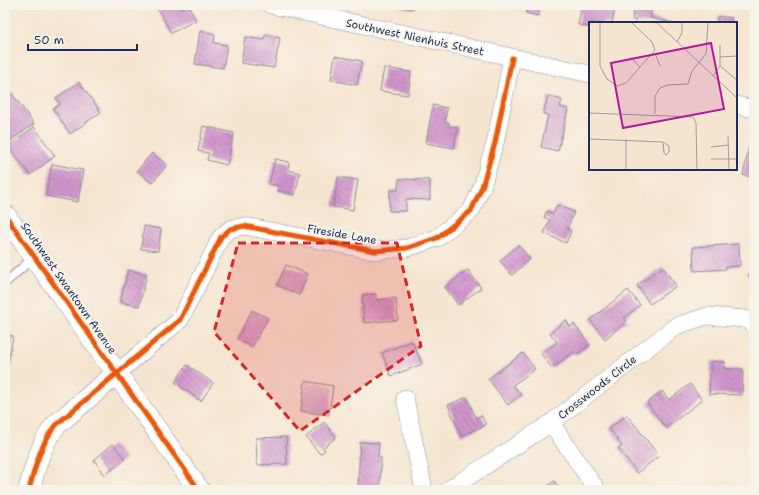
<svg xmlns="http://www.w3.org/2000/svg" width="759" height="495" font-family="'Shantell Sans',sans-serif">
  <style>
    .building { fill: url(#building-back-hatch) }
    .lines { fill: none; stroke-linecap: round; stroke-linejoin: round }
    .service-casing { stroke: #888a97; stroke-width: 10 }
    .minor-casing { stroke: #888a97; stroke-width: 18 }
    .tertiary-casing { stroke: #888a97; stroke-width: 22 }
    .service { stroke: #fff; stroke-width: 8 }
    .minor { stroke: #fff; stroke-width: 17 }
    .tertiary { stroke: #fff; stroke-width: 21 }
    .cycleway-casing { stroke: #f7f3e8; stroke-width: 8 }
    .cycleway { stroke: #e8590c; stroke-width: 5 }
    .marked { fill: #d62828; fill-opacity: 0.2; stroke: #d62828; stroke-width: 3; stroke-dasharray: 8 5; stroke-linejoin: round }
    .labels { text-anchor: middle; stroke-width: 4; stroke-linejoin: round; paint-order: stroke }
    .street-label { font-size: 11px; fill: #1b2f5e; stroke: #f7f3e8 }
    .inset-road { fill: none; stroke: #9e9ca2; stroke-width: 1 }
    .view { fill: #b5179e; fill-opacity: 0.15; stroke: #b5179e; stroke-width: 2 }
    .inset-edge { fill: none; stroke: #1b2f5e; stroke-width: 2 }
  </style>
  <defs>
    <pattern id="building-back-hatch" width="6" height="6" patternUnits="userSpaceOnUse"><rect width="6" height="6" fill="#d194cc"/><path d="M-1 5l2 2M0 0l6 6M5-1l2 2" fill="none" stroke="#a979a9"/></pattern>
  </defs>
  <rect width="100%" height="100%" fill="#f7f3e8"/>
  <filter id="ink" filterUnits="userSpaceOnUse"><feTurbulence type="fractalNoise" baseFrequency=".025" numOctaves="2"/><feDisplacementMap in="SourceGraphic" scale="8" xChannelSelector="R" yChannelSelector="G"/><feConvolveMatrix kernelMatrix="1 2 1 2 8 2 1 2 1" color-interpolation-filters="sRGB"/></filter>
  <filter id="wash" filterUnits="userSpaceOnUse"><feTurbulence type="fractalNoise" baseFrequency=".012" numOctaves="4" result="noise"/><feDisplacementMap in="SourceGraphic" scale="16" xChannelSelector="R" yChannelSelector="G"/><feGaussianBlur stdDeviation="0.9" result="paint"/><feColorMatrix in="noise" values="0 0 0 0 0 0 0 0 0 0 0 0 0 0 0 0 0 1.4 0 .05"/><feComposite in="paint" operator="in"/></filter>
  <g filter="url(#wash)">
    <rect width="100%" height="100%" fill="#f5e5d0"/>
    <g id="blocks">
      <path class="building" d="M179,5L181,8L188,5L196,20L171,33L156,6Z
        M398,5H414L413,9L398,6Z
        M516,5H540L538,16L526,13L527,10L516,8Z
        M582,5H616L612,23H590V27L578,25Z
        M635,5H653L650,18L673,23H635L636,20H632Z
        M718,16L732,18L731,23H717Z
        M200,31L215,34L214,43L227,45L223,68L195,64Z
        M265,35L280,38L274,68L241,63L245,37L264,40Z
        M335,56L362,61L357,85L331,80Z
        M384,68L411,72L408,95L380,91Z
        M79,82L101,112L70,134L53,109L60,104L56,98Z
        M5,84L34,124L7,143L5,141Z
        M548,96L562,100L560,107L568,109L558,151L541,147L548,115L543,114Z
        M433,105L447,108L445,122L449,123L448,126L458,127L454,148L426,143Z
        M203,126L234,133L227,165L207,160L209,153L198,151Z
        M34,127L55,156L30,175L8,146Z
        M749,147L754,148V178L743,175Z
        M152,153L167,165L152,183L137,171Z
        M275,159L289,162L288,170L300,173L295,195L278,191L279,186L269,184Z
        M52,164L83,170L78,202L46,196Z
        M338,177L358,180L353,210L333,207Z
        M399,179L430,180V200L406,199V211H389L390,190H398Z
        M557,205L574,212L567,229L571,231L566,243L544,233L550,220L544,217L547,211L553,214Z
        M144,226L161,229L158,251L141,249Z
        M739,244L740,266L725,267L726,269L694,271L693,247Z
        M518,245L530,259L512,275L500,261Z
        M754,263V279L748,276Z
        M286,265L308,274L299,295L277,285Z
        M663,267L676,286L650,304L637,285Z
        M128,270L147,274L139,306L120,302Z
        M468,270L481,288L458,305L445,287Z
        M628,290L640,305L624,318L627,321L605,339L590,320Z
        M376,294V300L396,298L398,320L364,323L362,295Z
        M252,310L268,318L252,347L237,339Z
        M566,320L570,327L574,324L590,345L576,355L574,352L552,368L541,354L557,342L550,333Z
        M5,335L13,336L6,376H5Z
        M412,341L422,364L391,376L382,353Z
        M523,353L535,369L513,385L521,395L508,405L488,379Z
        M711,361L725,362L724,369H743L742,395L709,394Z
        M187,365L213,383L201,401L175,382Z
        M305,381L333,386L329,415L301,411Z
        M690,384L702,400L666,428L647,403L662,391L669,400Z
        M467,397L476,418L481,415L486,425L461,436L448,405Z
        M627,415L659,456L637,473L618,448L622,446L609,428Z
        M324,422L336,437L323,448L325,450L320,454L306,437Z
        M286,437L287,464L257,465L256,438Z
        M360,442L379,443L378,457H381L380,490L358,489Z
        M113,444L125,459L105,475L94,460Z
        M554,481L561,490H543Z"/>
    </g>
  </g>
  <g filter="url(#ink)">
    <use href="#blocks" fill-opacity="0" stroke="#888a97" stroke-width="1"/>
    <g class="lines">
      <defs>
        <path id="service" d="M5,283L34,257"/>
        <path id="minor" d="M271,5L590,74
          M736,105L754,109
          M116,374L180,320L221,237L230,229L244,226L375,251L407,248L437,238L471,211L482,187L495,143L512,58
          M405,398L424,490
          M551,423L597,490
          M448,490L551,423L676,326L707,316L745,319L754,324"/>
        <path id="tertiary" d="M5,215L199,490
          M29,490C35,467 41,442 57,424L116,374"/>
      </defs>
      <use href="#service" class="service-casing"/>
      <use href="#minor" class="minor-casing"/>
      <use href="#tertiary" class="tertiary-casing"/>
      <use href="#service" class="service"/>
      <use href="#minor" class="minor"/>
      <use href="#tertiary" class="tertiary"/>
      <defs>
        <path id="cycleway" d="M5,215L199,490
          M29,490C35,467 41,442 57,424L180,320L221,237L230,229L244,226L375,251L407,248L437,238L471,211L482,187L495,143L512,58"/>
      </defs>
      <use href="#cycleway" class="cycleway-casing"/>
      <use href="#cycleway" class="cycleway"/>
    </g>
  </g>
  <path class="marked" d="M238,243H397L421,346L300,431L214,332Z"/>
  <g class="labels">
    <g class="street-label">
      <text transform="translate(415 37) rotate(12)" y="4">Southwest Nienhuis Street</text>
      <text transform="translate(342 234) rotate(10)" y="4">Fireside Lane</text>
      <text transform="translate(69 288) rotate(55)" y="4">Southwest Swantown Avenue</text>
      <text transform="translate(597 387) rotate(-38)" y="4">Crosswoods Circle</text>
    </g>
  </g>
  <g transform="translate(589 22)">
    <rect width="148" height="148" fill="#f5e5d0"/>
    <path class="inset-road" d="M11,0V44L18,57L28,64L37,61L66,28L63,20L42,0M67,0L148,76M88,20L93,11V0M131,23V44M66,31L71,44M41,35L51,45M131,35L148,34M124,54L131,44L148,58M0,91L104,95L107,101L108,148M66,92V74L71,66L79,63L99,62L103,49L117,32L119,0M139,114L140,148M0,117L74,120L80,124V130L77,133L75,131L74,120M122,125L139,123M122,137H148M37,148V117"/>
    <path class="view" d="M122,21L135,87L34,106L22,41Z"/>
    <rect width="148" height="148" class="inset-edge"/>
  </g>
  <rect width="759" height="495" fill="none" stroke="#f7f3e8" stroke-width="20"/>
  <path d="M28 44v6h109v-6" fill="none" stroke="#1b2f5e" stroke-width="2"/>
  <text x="34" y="44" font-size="12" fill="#1b2f5e" stroke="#f7f3e8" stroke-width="3" paint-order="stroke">50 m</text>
</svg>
